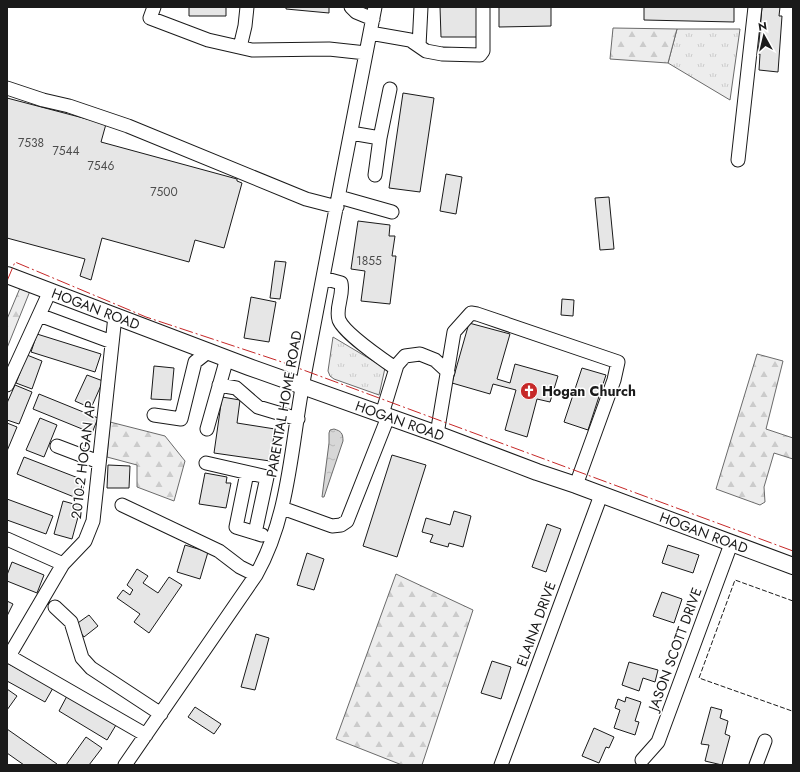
<svg xmlns="http://www.w3.org/2000/svg" width="800" height="772" font-family="Jost,sans-serif">
  <style>
    .grass { fill: url(#grass-tufts); stroke: #6a6a6a }
    .forest { fill: url(#forest-firs); stroke: #6a6a6a }
    .water { fill: url(#water-ripples); stroke: #6a6a6a }
    .building { fill: #e6e6e6; stroke: #1a1a1a }
    .lines { fill: none; stroke-linecap: round; stroke-linejoin: round }
    .minor-casing { stroke: #1a1a1a; stroke-width: 15 }
    .major-casing { stroke: #1a1a1a; stroke-width: 18 }
    .minor { stroke: #fff; stroke-width: 13 }
    .major { stroke: #fff; stroke-width: 16 }
    .fence { stroke: #1a1a1a; stroke-width: 1; stroke-dasharray: 5 2; stroke-linecap: butt }
    .power { stroke: #c62828; stroke-width: 1; stroke-dasharray: 14 3 2 3; stroke-linecap: butt }
    .labels { text-anchor: middle; stroke-width: 3; stroke-linejoin: round; paint-order: stroke }
    .number-label { font-size: 12px; fill: #4d4d4d }
    .street-label { font-size: 14px; fill: #1a1a1a; stroke: #fff }
    .poi-label { font-size: 14px; font-weight: bold; fill: #1a1a1a; stroke: #fff; text-anchor: start }
  </style>
  <defs>
    <pattern id="grass-tufts" width="24" height="20" patternUnits="userSpaceOnUse"><rect width="24" height="20" fill="#ededed"/><path d="M3 7l-1-3M5 7V3M7 7l1-3M15 17l-1-3M17 17v-4M19 17l1-3" fill="none" stroke="#cbcbcb"/></pattern>
    <pattern id="forest-firs" width="22" height="20" patternUnits="userSpaceOnUse"><rect width="22" height="20" fill="#ededed"/><path d="M5 1l3.5 6h-7zM16 11l3.5 6h-7z" fill="#cbcbcb"/></pattern>
    <pattern id="water-ripples" width="26" height="14" patternUnits="userSpaceOnUse"><rect width="26" height="14" fill="#d7d7d7"/><path d="M2 4q2-2 4 0t4 0M15 11q2-2 4 0t4 0" fill="none" stroke="#b8b8b8"/></pattern>
  </defs>
  <rect width="100%" height="100%" fill="#fff"/>
  <path class="grass" d="M677,29H740L730,100L668,63Z
    M333,337L385,368L379,395L334,379L330,376L328,371Z"/>
  <path class="forest" d="M613,28L677,29L668,63L610,59Z
    M20,288L30,291L7,348V319Z
    M757,354L783,361L766,429L793,438V459L774,453L764,487L765,502L760,505L716,489Z
    M110,422L165,436L185,461L174,501L137,487V465L107,457Z
    M396,574L473,610L422,765H402L336,739Z"/>
  <path class="water" d="M334,429C341,431 343,433 343,441L324,497H322L329,443V433L330,430Z"/>
  <path class="building" d="M189,7H226V16H189Z
    M286,7H329V13L286,9Z
    M440,7H478V37H441Z
    M499,7H551V26L499,27Z
    M644,7H734V22L644,20Z
    M762,7H780L779,16H782L778,72L759,70L760,54H758Z
    M403,93L434,98L420,192L389,188Z
    M7,98L106,124L101,142L237,179V181L242,183L224,248L195,240L189,262L102,238L91,280L80,276L85,259L7,238Z
    M446,174L462,177L456,214L440,211Z
    M609,197L614,249L600,250L595,198Z
    M358,221L390,225L389,236H395L392,256H396L390,304L361,301L365,271L351,269Z
    M275,261L286,262L280,299L270,298Z
    M251,297L276,302L269,342L244,338Z
    M562,299L574,300L573,316L561,315Z
    M469,323L510,334L497,379L510,383L515,364L558,376L550,402L537,399L527,437L505,430L516,390L493,384L490,394L452,383Z
    M37,334L101,354L95,372L31,352Z
    M27,355L42,361L32,389L16,383Z
    M154,366L174,368L171,400L151,399Z
    M582,368L606,375L588,430L564,422Z
    M87,375L103,381L91,408L75,401Z
    M15,385L32,392L19,424L7,420V403Z
    M39,394L98,418L92,433L33,409Z
    M222,397L240,400L237,423L275,429L270,461L214,453Z
    M40,418L57,425L44,457L26,450Z
    M7,423L17,427L7,451Z
    M392,455L426,465L397,557L363,546Z
    M24,457L86,481L79,499L17,474Z
    M108,465L130,466L129,488H107Z
    M205,473L227,477L226,483H231L226,508L199,504Z
    M7,499L53,516L46,534L7,520Z
    M63,501L81,506L72,539L54,534Z
    M454,511L471,516L463,547L449,543L448,547L430,542L433,535L422,532L426,518L450,525Z
    M547,524L561,529L546,572L532,567Z
    M185,545L208,552L200,579L177,572Z
    M668,545L699,555L693,573L662,563Z
    M307,553L324,559L314,590L297,585Z
    M12,562L44,575L37,593L7,581V575Z
    M137,569L148,576L143,583L158,593L169,577L182,585L149,633L134,622L140,614L117,598L123,590L130,595L132,591L133,590L127,585Z
    M662,592L682,599L674,623L653,616Z
    M7,601L13,604L7,616Z
    M89,615L98,626L84,637L75,625Z
    M256,634L269,638L255,690L241,687Z
    M492,661L511,667L501,699L481,693Z
    M629,662L658,670L655,682L643,678L639,691L622,685Z
    M7,663L53,688L45,702L7,681Z
    M7,689L17,696L7,710Z
    M67,696L116,725L107,740L59,711Z
    M626,697L641,702L635,721L639,722L635,735L614,728L620,710L615,708L618,699L625,702Z
    M195,707L221,724L214,734L188,717Z
    M711,707L722,710L720,718L728,721L725,734L730,736L722,765L705,761L709,745L701,744Z
    M594,728L614,737L609,748L606,747L599,763L582,756Z
    M7,729L57,764L56,765H24L7,753Z
    M86,737L102,748L89,765H66Z"/>
  <g class="lines">
    <defs>
      <path id="minor" d="M154,7L150,18L208,40L252,50L329,49L366,53
        M351,7L356,12L373,19
        M370,33L410,40L426,51L442,54L480,55L483,51V7
        M419,46L421,7
        M240,47L245,26L247,7
        M7,88L43,100L69,106L128,126L306,199L337,207
        M351,133L380,138L390,89
        M738,160L755,7
        M375,175L380,138
        M339,197L392,212
        M323,278L341,283C344,295 335,308 339,320C345,334 382,359 395,368
        M39,315L112,342
        M7,385L50,291
        M219,385L236,388L258,407L298,419
        M382,414L397,365L405,356L420,354L435,360L448,372
        M154,415L181,419L195,362L209,351
        M207,429L227,358
        M437,434L454,332L471,313L477,314L618,362L614,380L576,485
        M57,446L99,462
        M206,463L267,477L255,533
        M247,473L236,527L262,535
        M122,505L219,551L240,567L256,575
        M282,508L332,526L341,525L347,521L388,417
        M7,539L63,564
        M55,607L71,622L82,658L91,668L161,714
        M7,655L146,735
        M9,656L63,564L85,541L93,521L115,316
        M642,760L658,742L731,544
        M125,765L256,575C290,515 291,444 304,377C327,254 351,130 375,7
        M501,765L601,495
        M756,765L765,741"/>
      <g id="major">
        <path id="s1" d="M7,275L249,367L437,434L537,472L576,485L793,566"/>
      </g>
    </defs>
    <use href="#minor" class="minor-casing"/>
    <use href="#major" class="major-casing"/>
    <use href="#minor" class="minor"/>
    <use href="#major" class="major"/>
    <path class="fence" d="M793,601L735,580L699,678L792,711L793,708"/>
    <path class="power" d="M7,281L15,262L146,317L279,361L793,551"/>
  </g>
  <defs>
    <symbol id="church-disc" viewBox="-11 -11 22 22"><circle r="9.5" fill="#c62828" stroke="#fff"/><path d="M-1.2-6h2.4v3.5h3.3v2.4h-3.3V6h-2.4V-.1h-3.3v-2.4h3.3Z" fill="#fff"/></symbol>
  </defs>
  <g fill-rule="evenodd">
    <use href="#church-disc" x="519" y="381" width="20" height="20"/>
  </g>
  <g class="labels">
    <g class="number-label">
      <text x="31" y="147">7538</text>
      <text x="66" y="155">7544</text>
      <text x="101" y="170">7546</text>
      <text x="164" y="196">7500</text>
      <text x="369" y="265">1855</text>
    </g>
    <g class="street-label">
      <text dy="5" stroke="none"><textPath href="#s1" startOffset="95">HOGAN ROAD</textPath></text>
      <text transform="translate(284 404) rotate(-80)" y="5">PARENTAL HOME ROAD</text>
      <text dy="5" stroke="none"><textPath href="#s1" startOffset="419">HOGAN ROAD</textPath></text>
      <text transform="translate(83 460) rotate(-83)" y="5">2010-2 HOGAN AP</text>
      <text dy="5" stroke="none"><textPath href="#s1" startOffset="743">HOGAN ROAD</textPath></text>
      <text transform="translate(536 624) rotate(-70)" y="5">ELAINA DRIVE</text>
      <text transform="translate(675 649) rotate(-70)" y="5">JASON SCOTT DRIVE</text>
    </g>
    <g class="poi-label">
      <text x="542" y="396">Hogan Church</text>
    </g>
  </g>
  <rect width="800" height="772" fill="none" stroke="#1a1a1a" stroke-width="16"/>
  <g transform="translate(764 36) rotate(352)" stroke="#ffffff" stroke-width="3" paint-order="stroke">
  <path d="M0-3L7 15L0 10L-7 15Z" fill="#1a1a1a"/>
  <text y="-6" font-size="11" font-weight="bold" text-anchor="middle" fill="#1a1a1a">N</text>
  </g>
</svg>
